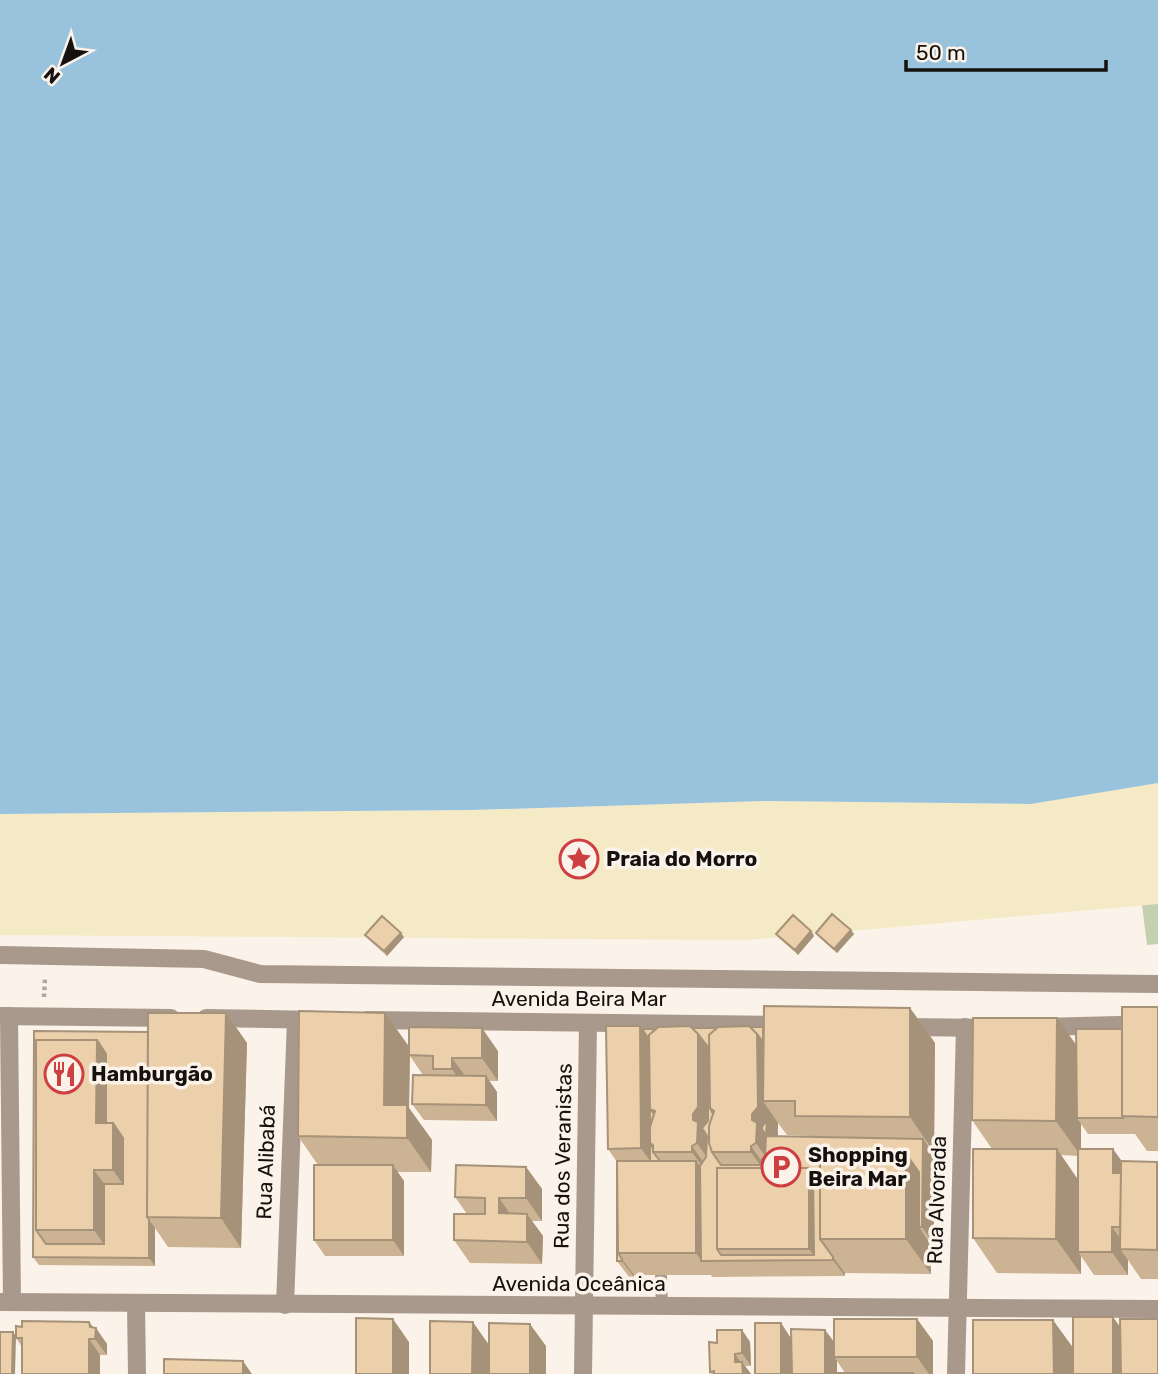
<svg xmlns="http://www.w3.org/2000/svg" width="1158" height="1374" font-family="Rubik,sans-serif">
  <style>
    .green { fill: #c5d0ae }
    .sand { fill: #f4eac5 }
    .water { fill: #99c3dc }
    .lines { fill: none; stroke-linecap: round; stroke-linejoin: round }
    .path { stroke: #afa8a1; stroke-width: 4.5; stroke-dasharray: 3.5 3.5; stroke-linecap: butt }
    .service { stroke: #a8998c; stroke-width: 12 }
    .pedestrian { stroke: #a8998c; stroke-width: 18 }
    .minor { stroke: #a8998c; stroke-width: 18 }
    .tertiary { stroke: #a8998c; stroke-width: 18 }
    .wall { fill: #cbb394; fill-rule: evenodd }
    .shaded-wall { fill: #a59278; fill-rule: evenodd }
    .building { fill: #ecd0ac; stroke: #a59278; stroke-width: 2; fill-rule: evenodd }
    .labels { text-anchor: middle; stroke-width: 7; stroke-linejoin: round; paint-order: stroke }
    .poi-label { font-size: 21px; font-weight: bold; fill: #14110e; stroke: #fbf2e9; text-anchor: start }
    .street-label { font-size: 21px; fill: #14110e; stroke: #fbf2e9 }
  </style>
  <rect width="100%" height="100%" fill="#fbf2e9"/>
  <path class="green" d="M1158,895V944L1147,945L1141,897Z"/>
  <path class="sand" d="M1158,783V904L747,940L0,935V814L472,810L768,801L1031,804Z"/>
  <path class="water" d="M0,0H1158V783L1031,804L768,801L472,810L0,814Z"/>
  <g class="lines">
    <path class="path" d="M44,997L45,978"/>
    <path class="service" d="M661,1277L662,1307"/>
    <path class="pedestrian" d="M0,955L204,959L260,974L1158,984"/>
    <path class="minor" d="M9,1016L12,1302
      M136,1304L137,1374
      M285,1305L296,1020
      M583,1374L588,1023
      M956,1374L965,1027"/>
    <path class="tertiary" d="M0,1016L171,1018
      M206,1018L322,1020
      M367,1020L787,1025
      M903,1027L994,1028
      M1039,1027L1158,1024
      M0,1302L1158,1309"/>
  </g>
  <path class="wall" d="M811,931L814,936L798,955L779,938L776,934Z
    M816,933L854,934L837,953L819,937Z
    M365,935L404,937L387,956L368,939Z
    M1158,1007V1151H1147L1135,1134H1088L1081,1124V1149L1122,1161L1158,1163V1279H1141L1128,1260V1275H1094L1081,1256V1274L997,1273L973,1238L992,1149L972,1120L1076,1045L1122,1029ZM1061,1155L1078,1156V1180Z
    M910,1008L935,1043L934,1152H932L934,1155V1244H930L931,1274L845,1273V1276L712,1277L711,1275H634V1277H629L617,1261V1162L608,1149L642,1029L763,1027ZM778,1123L787,1135L809,1136L810,1137L778,1136Z
    M226,1013L247,1043L241,1248L168,1247L155,1228V1266L39,1265L33,1257L34,1031L148,1032Z
    M385,1013L409,1047L498,1051V1081H489L497,1092V1121L424,1120L412,1104L423,1075L410,1056L409,1108L432,1140L431,1172H397L404,1181V1256H325L314,1240L318,1165L298,1136Z
    M526,1167L542,1189V1221H532L543,1236L542,1264L470,1263L454,1240L467,1214L455,1197Z
    M917,1319L933,1341V1374H755L781,1323L791,1339L825,1330L834,1342ZM837,1361L845,1373H837Z
    M89,1322L107,1344V1355H100V1374H22V1347L16,1338L22,1327Z
    M742,1330L750,1342L751,1366H745L751,1374H711L710,1372L717,1343Z"/>
  <path class="shaded-wall" d="M851,930L854,934L837,953L834,949Z
    M811,931L814,936L798,955L795,950Z
    M401,933L404,937L387,956L384,951Z
    M910,1008L935,1043L934,1152L910,1117Z
    M226,1013L247,1043L241,1248L221,1218Z
    M385,1013L410,1048L409,1108L432,1140L431,1172L384,1105Z
    M1057,1018L1082,1053L1077,1118L1081,1124V1156L1056,1121Z
    M640,1026L659,1053V1048L670,1064L671,1134L676,1141L672,1152H667L661,1144L667,1152H658L653,1145L650,1143L656,1152H653L662,1164V1168H655L641,1148ZM650,1109L655,1111L664,1124L661,1134V1124Z
    M482,1028L498,1051V1081L482,1058Z
    M698,1034L718,1062L714,1111L710,1108L712,1152L718,1173L697,1143L693,1120Z
    M757,1034L767,1047L763,1101L778,1123L777,1173L756,1143L752,1120Z
    M97,1040L112,1063V1138L96,1123Z
    M452,1058L468,1080V1092L452,1069Z
    M486,1076L497,1092V1121L486,1105Z
    M113,1123L129,1146V1193L113,1170Z
    M923,1139L934,1155V1244L922,1227H919L930,1244L931,1274L906,1239V1154Z
    M692,1146L713,1176V1182L692,1152Z
    M751,1146L771,1175H767L751,1152Z
    M1057,1149L1081,1184L1078,1252L1081,1256V1274L1056,1239Z
    M1113,1149L1129,1171L1120,1227L1113,1173Z
    M696,1161L712,1184L702,1261L696,1253Z
    M1157,1162L1158,1163V1252L1157,1250Z
    M393,1165L404,1181V1256L393,1240Z
    M526,1167L542,1189V1221L526,1198Z
    M809,1168L824,1191L820,1239L817,1260L809,1249Z
    M94,1170L110,1192V1253L94,1230Z
    M499,1198L515,1221L499,1213Z
    M527,1214L543,1236L542,1264L527,1242Z
    M149,1220L155,1228V1266L149,1258Z
    M1112,1227L1128,1249H1120L1128,1260V1275L1112,1252Z
    M833,1257L845,1273V1276L833,1260Z
    M622,1259L634,1275V1277L622,1261Z
    M1113,1317L1134,1346V1374H1113Z
    M393,1319L409,1342V1374H393Z
    M917,1319L933,1341V1374H929L917,1357Z
    M1053,1320L1074,1349V1374H1054Z
    M89,1322L96,1331V1328L107,1344V1355L95,1339L90,1327Z
    M473,1322L489,1345L488,1374H472Z
    M781,1323L796,1346V1374H781Z
    M530,1324L546,1346V1374H530Z
    M742,1330L750,1342L751,1366L742,1353Z
    M825,1330L837,1346L834,1357L837,1361V1374H825Z
    M13,1332L16,1336L15,1374H12Z
    M89,1339L100,1355V1374H89Z
    M735,1354L742,1364V1362L751,1374H743L735,1362Z
    M243,1361L252,1374H243Z"/>
  <path class="building" d="M832,914L851,930L834,949L816,933Z
    M793,915L811,931L795,950L776,934Z
    M382,916L401,933L384,951L365,935Z
    M764,1006L910,1008V1117L795,1116V1101H763Z
    M1122,1007H1158V1117L1122,1116Z
    M299,1011L385,1013L384,1105H407V1138L298,1136Z
    M148,1013H226L221,1218L147,1217Z
    M973,1018H1057L1056,1121L972,1120Z
    M606,1026H640L641,1148L608,1149Z
    M690,1026L698,1034V1107L693,1114V1120L698,1122L697,1143L692,1146V1152H653V1145L650,1143V1127L655,1111L650,1109L649,1035L658,1027Z
    M749,1026L757,1034L758,1107L752,1114V1120L757,1123L756,1143L751,1146V1152H712L709,1143V1126L714,1111L710,1108L709,1035L718,1027Z
    M409,1027L482,1028V1058H452V1069H433V1056L409,1055Z
    M750,1027H763V1042L757,1034Z
    M692,1028H717L709,1035L710,1108L713,1114L709,1126V1143L712,1152L721,1165H761V1160L765,1157L766,1136L923,1139L922,1227H919V1172L906,1154H820V1239L833,1257V1260L701,1261L700,1166L706,1157L707,1136L702,1128L708,1121V1047L698,1034ZM717,1168H809L813,1174L814,1255H721L717,1249Z
    M642,1029H656L649,1035L650,1109L654,1114L650,1125L649,1039Z
    M1076,1029H1122V1116L1123,1118H1077Z
    M34,1031L148,1032L147,1217L149,1220V1258L33,1257ZM36,1040H97L106,1054V1123H113L123,1138V1184H104V1244H46L36,1230Z
    M36,1040H97L96,1123H113V1170H94V1230H36Z
    M413,1075L486,1076V1105L412,1104Z
    M767,1120L766,1136L762,1129V1127Z
    M650,1144L653,1148V1152L660,1161H650Z
    M973,1149H1057L1056,1239L973,1238Z
    M1078,1149H1113V1173H1121L1120,1227H1112V1252H1078Z
    M820,1154H906V1239H820Z
    M617,1161H696V1253H618Z
    M1121,1161L1157,1162V1250L1120,1249Z
    M617,1162L618,1253L622,1259V1261H617Z
    M314,1165H393V1240H314Z
    M456,1165L526,1167V1198H499V1213L527,1214V1242L454,1240V1214H485V1198L455,1197Z
    M717,1168H809V1249H717Z
    M1073,1317H1113V1374H1073Z
    M356,1318L393,1319V1374H356Z
    M834,1319H917V1357H834Z
    M1120,1319H1158V1374H1121Z
    M973,1320H1053L1054,1374H973Z
    M22,1321L89,1322L90,1327L96,1328L95,1339H89V1374H22V1338H16V1326L22,1327Z
    M430,1321L473,1322L472,1374H430Z
    M489,1323L530,1324V1374H489Z
    M755,1323H781V1374H755Z
    M791,1329L825,1330V1374H792Z
    M717,1330H742V1353L735,1354V1362H742L743,1374H714V1371L710,1372L709,1342L717,1343Z
    M0,1332H13L12,1374H0Z
    M164,1359L243,1361V1374H164Z
    M831,1373H913V1374H831Z"/>
  <defs>
    <symbol id="sight-ring" viewBox="-11 -11 22 22"><circle r="9.5" fill="#fbf2e9" stroke="#ce3f42" stroke-width="1.5"/><path d="M0-6L1.8-2.2L6-1.7L2.9 1.2L3.7 5.4L0 3.3L-3.7 5.4L-2.9 1.2L-6-1.7L-1.8-2.2Z" fill="#ce3f42"/></symbol>
    <symbol id="restaurant-ring" viewBox="-11 -11 22 22"><circle r="9.5" fill="#fbf2e9" stroke="#ce3f42" stroke-width="1.5"/><path d="M-5-6h1v4h1v-4h1v4h1v-4h1v5L-1.5 .5V6h-2V.5L-5-1ZM5-6V6H3V1.5H1.5Q1.5-4 5-6Z" fill="#ce3f42"/></symbol>
    <symbol id="parking-ring" viewBox="-11 -11 22 22"><circle r="9.5" fill="#fbf2e9" stroke="#ce3f42" stroke-width="1.5"/><path d="M-3.5-5.5H1a3.5 3.5 0 0 1 0 7H-1V5.5H-3.5ZM-1-3.4V-.6H.8a1.4 1.4 0 0 0 0-2.8Z" fill="#ce3f42"/></symbol>
  </defs>
  <g fill-rule="evenodd">
    <use href="#sight-ring" x="557" y="837" width="44" height="44"/>
    <use href="#restaurant-ring" x="42" y="1052" width="44" height="44"/>
    <use href="#parking-ring" x="759" y="1145" width="44" height="44"/>
  </g>
  <g class="labels">
    <g class="poi-label">
      <text x="606" y="866">Praia do Morro</text>
      <text x="91" y="1081">Hamburgão</text>
      <text x="808" y="1162">Shopping<tspan x="808" dy="24">Beira Mar</tspan></text>
    </g>
    <g class="street-label">
      <text x="579" y="1006">Avenida Beira Mar</text>
      <text transform="translate(563 1156) rotate(-89)" y="7">Rua dos Veranistas</text>
      <text transform="translate(266 1162) rotate(-88)" y="7">Rua Alibabá</text>
      <text transform="translate(937 1200) rotate(-88)" y="7">Rua Alvorada</text>
      <text x="579" y="1291">Avenida Oceânica</text>
    </g>
  </g>
  <g transform="translate(63 63) rotate(221)" stroke="#fbf2e9" stroke-width="5" paint-order="stroke">
  <path d="M0-5L12 26L0 18L-12 26Z" fill="#14110e"/>
  <text y="-10" font-size="19" font-weight="bold" text-anchor="middle" fill="#14110e">N</text>
  </g>
  <path d="M906 60v10h200v-10" fill="none" stroke="#14110e" stroke-width="3.5"/>
  <text x="916" y="60" font-size="21" fill="#14110e" stroke="#fbf2e9" stroke-width="5" paint-order="stroke">50 m</text>
</svg>
